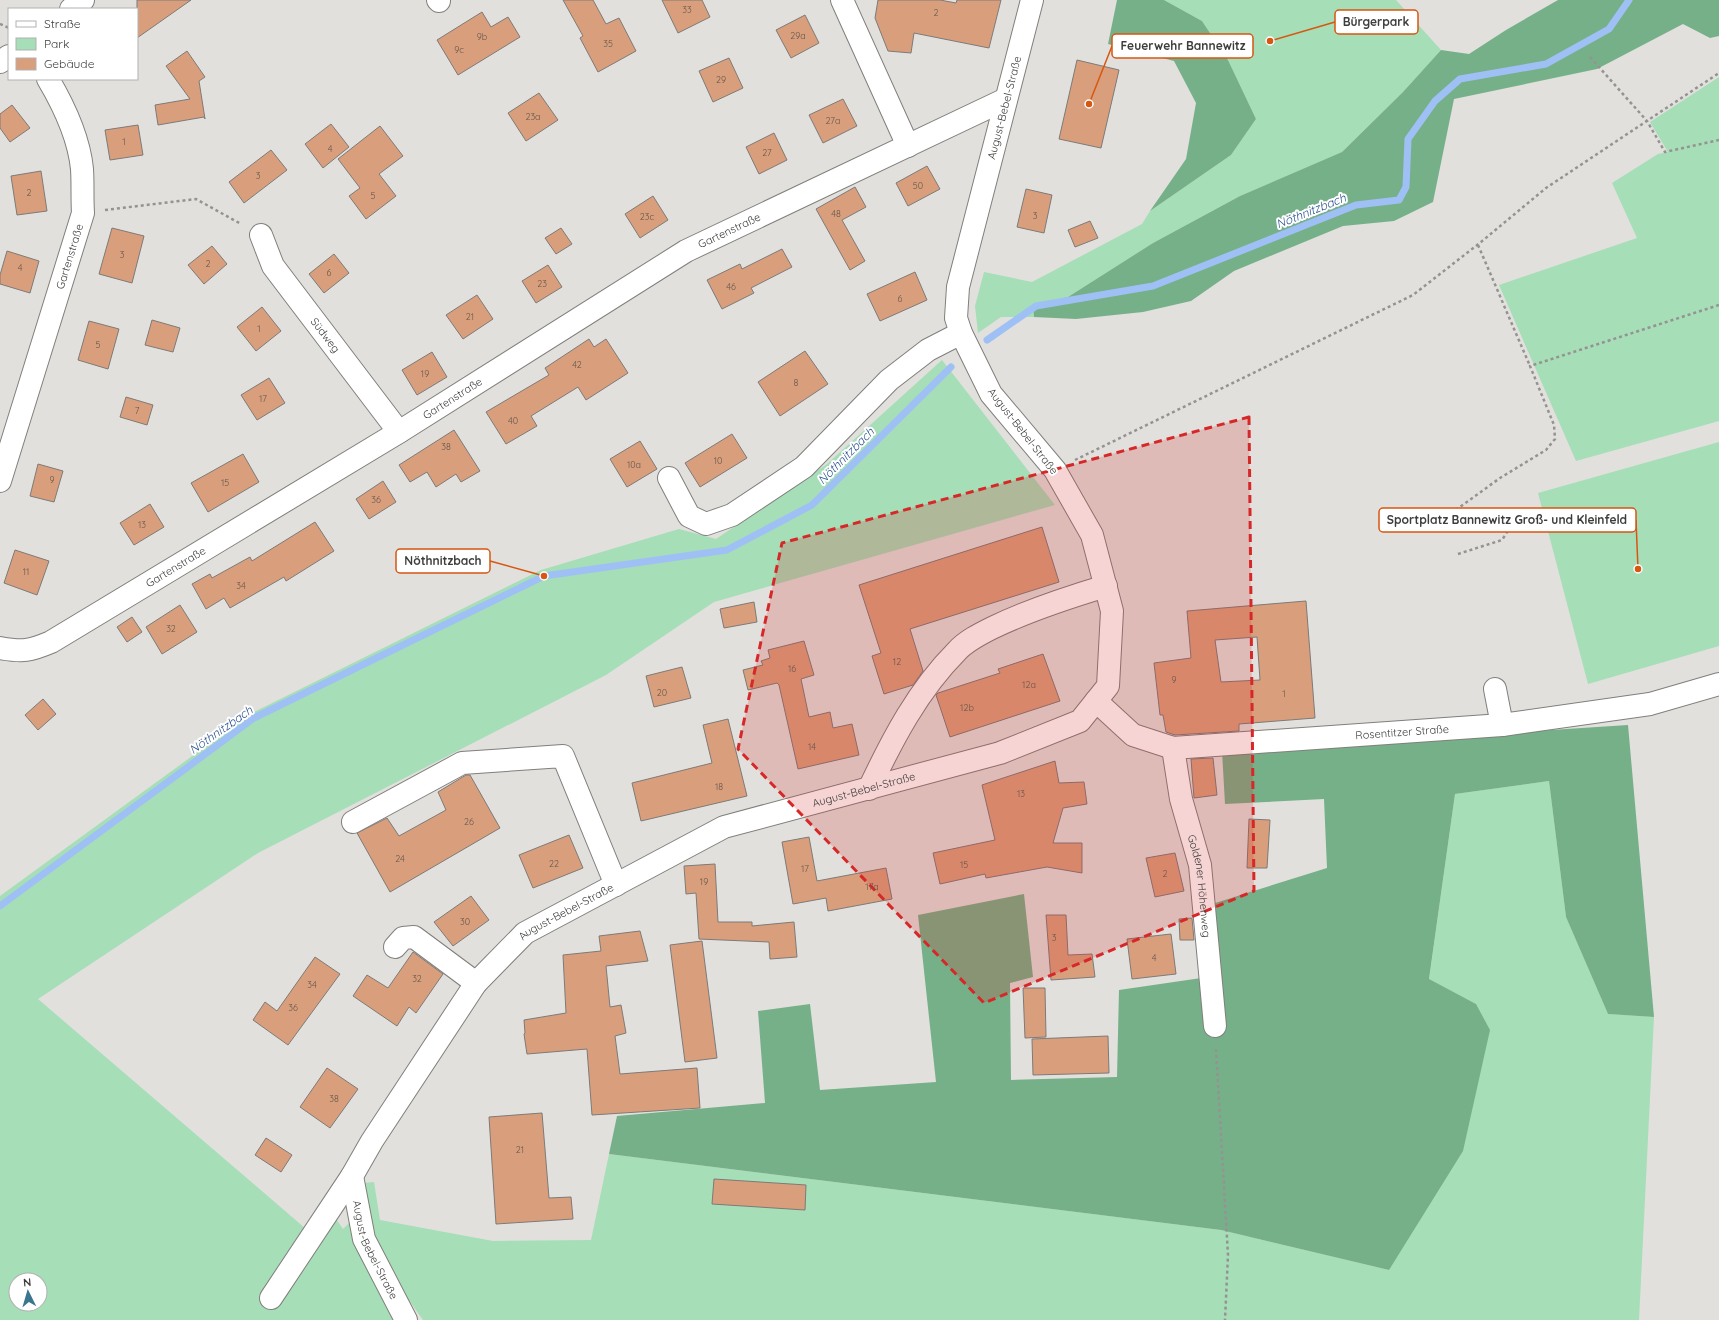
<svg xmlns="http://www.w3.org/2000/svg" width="1719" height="1320" font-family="Quicksand,sans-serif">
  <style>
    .green { fill: #a6deb7; fill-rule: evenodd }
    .forest { fill: #76b089 }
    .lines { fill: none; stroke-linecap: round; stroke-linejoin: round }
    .stream { stroke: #9fc0f5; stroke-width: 7 }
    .building { fill: #d99f7c; stroke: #7d7a78; fill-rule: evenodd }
    .minor-casing { stroke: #807f7c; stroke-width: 24 }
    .path { stroke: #949391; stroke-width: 2.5; stroke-dasharray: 3 3; stroke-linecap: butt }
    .minor { stroke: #fff; stroke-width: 22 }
    .marked { fill: #d62828; fill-opacity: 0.2; stroke: #d62828; stroke-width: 3; stroke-dasharray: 8 5; stroke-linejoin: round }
    .labels { text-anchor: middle; stroke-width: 4; stroke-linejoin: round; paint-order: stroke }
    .number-label { font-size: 9px; fill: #64564c }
    .street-label { font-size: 11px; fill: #3d3d3c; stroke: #fff }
    .water-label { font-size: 12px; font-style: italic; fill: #2c5393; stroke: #fff }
    .leader { fill: none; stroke: #d75611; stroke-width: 1.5 }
    .callout-dot { fill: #d75611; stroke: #fff; stroke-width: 1.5 }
    .callout { fill: #fff; stroke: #d75611; stroke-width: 1.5 }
    .callout-label { font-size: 12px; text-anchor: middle; font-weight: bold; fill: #3d3d3c }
  </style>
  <rect width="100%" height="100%" fill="#e1e0dd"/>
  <path class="green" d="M1164,0H1396L1441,50L1403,92L1342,152L1240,196L1153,243L1068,297L1033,305L1034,317H1001L978,333L975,306L984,272L1032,282L1142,224L1150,211L1231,155L1256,119L1228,60L1202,21Z
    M1719,77V421L1576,461L1499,285L1637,238L1612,183L1658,154L1668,152L1650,122Z
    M942,360L1055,505L714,602L606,675L258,853L38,999L306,1229L277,1307L336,1219L343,1229L349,1223C360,1258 375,1290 397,1320H0V896L250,714L541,570L679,529L716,539L827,464ZM16,1280H40V1304H16Z
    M1719,442V646L1588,684L1538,493Z
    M1549,781L1566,917L1608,1014L1654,1017L1639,1320H423L384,1265L375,1245L363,1183L374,1182L380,1220L493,1241L591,1240L609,1154L1221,1230L1389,1270L1476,1004L1429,980L1455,794Z"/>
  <path class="forest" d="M1117,0H1164L1202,21L1228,60L1256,119L1231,155L1150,211L1186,159L1196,103L1174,61L1108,44Z
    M1558,0H1719V36L1710,38L1683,24L1597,69L1454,99L1433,202L1394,221L1343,226L1234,271L1191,301L1143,312L1076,319L1034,317L1033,305L1068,297L1153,243L1240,196L1342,152L1403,92L1441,50L1469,54L1506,30Z
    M1628,725L1654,1017L1608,1014L1566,917L1549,781L1455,794L1429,979L1476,1004L1490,1030L1463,1151L1389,1270L1221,1230L609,1154L617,1116L765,1103L758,1011L810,1004L820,1090L936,1082L918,915L1024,894L1033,977L1010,983L1011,1080L1117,1077L1119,990L1215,976L1212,904L1327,868L1324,799L1225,804L1222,751Z"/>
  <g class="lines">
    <path class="stream" d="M987,340L1036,306L1153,286L1356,205L1399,200L1406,187L1408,139L1435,101L1460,79L1546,64L1609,29L1629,0
      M0,906L254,718L544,576L727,550L812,505L951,367"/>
  </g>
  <path class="building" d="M137,0H191L137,38Z
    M563,0H593L606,24L619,18L636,51L598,72L580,38L583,36Z
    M662,0H702L710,17L678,33Z
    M878,0H940L956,3L957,0H1001L989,48L914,33L911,53L888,51L875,18Z
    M482,12L491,27L508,17L520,37L458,75L437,40Z
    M805,15L819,43L791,58L776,30Z
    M187,51L205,77L199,81L205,119L204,117L158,125L155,105L190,99L166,66Z
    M729,58L743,88L713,102L699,71Z
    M1077,60L1119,70L1101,148L1059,139Z
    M539,93L558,120L526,141L508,113Z
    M843,99L857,126L823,143L809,115Z
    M12,105L30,128L10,142L0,128V114Z
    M331,124L349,147L323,168L305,144Z
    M138,125L143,155L110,160L105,130Z
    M380,126L403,156L379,174L396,196L366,219L349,196L360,188L338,159Z
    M774,133L787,160L759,174L746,147Z
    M271,150L287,170L244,203L229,182Z
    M927,166L940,189L908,206L896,183Z
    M41,171L47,211L17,215L11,176Z
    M855,187L866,207L842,220L865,261L850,270L816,209Z
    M1026,189L1052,195L1044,233L1017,227Z
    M653,196L668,220L640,238L625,214Z
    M1090,221L1098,238L1075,247L1068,230Z
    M112,228L144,236L132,283L99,274Z
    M561,228L572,244L556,254L545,238Z
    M212,246L227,264L204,284L188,265Z
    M782,249L792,267L751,288L754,293L722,309L707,280L740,264L742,269Z
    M7,251L39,261L30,293L0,284V275Z
    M334,254L349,273L324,293L309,274Z
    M548,265L562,287L536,303L522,281Z
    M915,272L927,300L880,321L867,294Z
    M477,295L493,319L463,339L446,315Z
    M262,307L281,331L256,351L237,327Z
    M152,320L180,328L173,352L145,345Z
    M89,321L119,329L108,369L78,360Z
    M589,339L594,347L606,339L628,373L586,400L578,387L531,416L537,426L506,444L486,412L549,375L545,368Z
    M805,351L828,384L780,416L758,382Z
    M432,352L447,377L417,395L402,370Z
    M269,378L285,403L257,420L241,395Z
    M126,397L153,405L147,425L120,417Z
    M454,430L480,471L461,482L456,474L436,487L427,472L410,482L399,465Z
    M732,434L747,458L700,487L685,463Z
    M640,441L657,469L627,487L610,459Z
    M243,454L259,482L208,512L191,483Z
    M38,464L63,471L54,502L30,496Z
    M383,481L396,502L369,519L356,499Z
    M150,504L164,527L134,545L120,523Z
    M315,522L334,551L286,581L284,577L230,608L224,598L206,609L192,584L210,574L212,578L250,557L252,561Z
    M1042,527L1059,582L910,629L923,671L913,685L884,694L872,656L881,653L859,585Z
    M15,550L49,561L37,595L4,583Z
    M1306,601L1315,718L1239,724V731L1175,735L1166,732L1163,715H1160L1154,663L1191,658L1187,611ZM1257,637L1260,680L1221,682L1215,640Z
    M754,602L757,622L724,628L720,609Z
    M180,605L197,632L162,654L146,627Z
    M132,617L142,632L127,642L117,627Z
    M804,641L814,675L801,679L809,717L830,712L833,728L852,724L859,755L798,769L779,685L777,683L748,690L743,670L763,665L761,661L770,658L768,650Z
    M1043,654L1060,701L950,737L936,695L938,693L1000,673L998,669Z
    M682,667L691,698L654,707L646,676Z
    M43,699L56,714L38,730L25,715Z
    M728,719L747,796L641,821L632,783L712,763L703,725Z
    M1213,758L1217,795L1194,798L1191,759Z
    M1055,761L1059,783L1084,782L1087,804L1063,808L1053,843H1082V873L1047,867L986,878L985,874L940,884L933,853L995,840L982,785Z
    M466,775H470L500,828L390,892L357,833L387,818L399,836L446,810L438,792Z
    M1249,819L1270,820L1267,868H1247Z
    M569,835L583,868L533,888L519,855Z
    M809,837L817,881L886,868L892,899L828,911L826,898L793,904L782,842Z
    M1175,853L1184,891L1155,897L1146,858Z
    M715,864L718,922H752V926L794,922L797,957L770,959L769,942L699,939L696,893L686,894L684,866Z
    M471,896L489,920L453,946L434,922Z
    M1046,915H1066L1068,955L1092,954L1095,977L1051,980Z
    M1192,918L1194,940H1180L1179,919Z
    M640,931L648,961L606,966L610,1007L621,1005L626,1033L615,1036L620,1074L697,1068L700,1108L592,1115L587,1049L527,1054L524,1034L525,1033L524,1020L566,1013L563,955L601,951L599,936Z
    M1171,934L1176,974L1132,979L1127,939Z
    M702,941L717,1058L685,1062L670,945Z
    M413,952L443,974L416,1013L409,1007L397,1026L353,996L367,975L388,988Z
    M315,957L340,974L288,1045L253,1020L265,1002L277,1011Z
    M1023,988H1045L1046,1037L1025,1038Z
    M1108,1036L1109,1073L1033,1075L1032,1039Z
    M327,1068L358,1089L330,1128L300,1107Z
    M542,1113L549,1198L571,1197L573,1219L496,1224L489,1117Z
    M266,1138L292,1155L281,1172L255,1155Z
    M714,1179L806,1185L805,1210L712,1204Z"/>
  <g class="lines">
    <defs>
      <g id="minor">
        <path d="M438,0L439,1"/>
        <path d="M842,0L908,146"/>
        <path d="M71,9L83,0"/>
        <path d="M0,62L9,56"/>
        <path id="s1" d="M261,235L273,266L399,432"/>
        <path d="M669,478L689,516L706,524L732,515L804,467L889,380L928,350L961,333"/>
        <path id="s2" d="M0,481L83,213C82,198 83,184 82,169C79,138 64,106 48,79"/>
        <path id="s3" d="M0,648C23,652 30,651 51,642L399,432L686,251L1006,99"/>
        <path d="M1495,689L1502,725"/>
        <path id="s4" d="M1096,701L1133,735L1173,748L1502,725L1650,704L1719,684"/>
        <path id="s5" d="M1173,748L1181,799L1200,865L1215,1026"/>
        <path d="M869,789C892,740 918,690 957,651C966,641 980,634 992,628C1029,610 1066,598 1106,586"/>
        <path d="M353,822L462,763L563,756L616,885"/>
        <path d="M395,947L403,938L414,937L476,983"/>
        <path id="s6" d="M352,1176L364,1239L406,1320"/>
        <path id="s7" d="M271,1298L352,1176L372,1141L476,983L525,933L724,827L1000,753L1080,721L1108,686L1112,611L1092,535L1055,470L991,394L961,333L956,318L958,287L1032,0"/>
      </g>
    </defs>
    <use href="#minor" class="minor-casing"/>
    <path class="path" d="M0,24L9,28
      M1590,57L1647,121L1665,152L1719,140
      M105,210L196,199L241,224
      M1478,245L1530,366
      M1075,460L1413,295L1481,242L1546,188L1719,73
      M1446,517L1500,478L1546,450L1555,439L1554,425L1530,366L1719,305
      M1458,554L1502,540L1518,515
      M1216,1049L1228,1255L1225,1320"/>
    <use href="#minor" class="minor"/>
  </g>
  <path class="marked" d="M1249,417L1254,891L984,1003L738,749L782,543Z"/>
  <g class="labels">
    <g class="number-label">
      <text x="687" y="13">33</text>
      <text x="936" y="16">2</text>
      <text x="798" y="39">29a</text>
      <text x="482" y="40">9b</text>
      <text x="608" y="47">35</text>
      <text x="459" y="53">9c</text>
      <text x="721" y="83">29</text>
      <text x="533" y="120">23a</text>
      <text x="833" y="124">27a</text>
      <text x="124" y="145">1</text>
      <text x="330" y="152">4</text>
      <text x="767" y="156">27</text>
      <text x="258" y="179">3</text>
      <text x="918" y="189">50</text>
      <text x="29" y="196">2</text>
      <text x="373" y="199">5</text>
      <text x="836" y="217">48</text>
      <text x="1035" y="219">3</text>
      <text x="647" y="220">23c</text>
      <text x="122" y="258">3</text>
      <text x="208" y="267">2</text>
      <text x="20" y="271">4</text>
      <text x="329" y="276">6</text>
      <text x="542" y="287">23</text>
      <text x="731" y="290">46</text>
      <text x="900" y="302">6</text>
      <text x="470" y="320">21</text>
      <text x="259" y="332">1</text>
      <text x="98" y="348">5</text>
      <text x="577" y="368">42</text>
      <text x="425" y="377">19</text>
      <text x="796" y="386">8</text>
      <text x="263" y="402">17</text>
      <text x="137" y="414">7</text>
      <text x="513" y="424">40</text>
      <text x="446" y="450">38</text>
      <text x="718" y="464">10</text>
      <text x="634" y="468">10a</text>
      <text x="52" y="483">9</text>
      <text x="225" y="486">15</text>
      <text x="376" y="503">36</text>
      <text x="142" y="528">13</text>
      <text x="26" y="575">11</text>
      <text x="241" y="589">34</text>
      <text x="171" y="632">32</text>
      <text x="897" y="665">12</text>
      <text x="792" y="672">16</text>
      <text x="1174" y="683">9</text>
      <text x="1029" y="688">12a</text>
      <text x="662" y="696">20</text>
      <text x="1284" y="697">1</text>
      <text x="967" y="711">12b</text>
      <text x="812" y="750">14</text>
      <text x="719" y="790">18</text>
      <text x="1021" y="797">13</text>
      <text x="469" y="825">26</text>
      <text x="400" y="862">24</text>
      <text x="554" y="867">22</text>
      <text x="964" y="868">15</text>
      <text x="805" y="872">17</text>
      <text x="1165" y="877">2</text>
      <text x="704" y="885">19</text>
      <text x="872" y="890">17a</text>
      <text x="465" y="925">30</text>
      <text x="1054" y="941">3</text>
      <text x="1154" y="961">4</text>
      <text x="417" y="982">32</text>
      <text x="312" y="988">34</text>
      <text x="293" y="1011">36</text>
      <text x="334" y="1102">38</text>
      <text x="520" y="1153">21</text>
    </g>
    <g class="street-label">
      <text dy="4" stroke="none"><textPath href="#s7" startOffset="1716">August-Bebel-Straße</textPath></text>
      <text dy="4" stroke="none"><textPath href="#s3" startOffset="846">Gartenstraße</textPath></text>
      <text dy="4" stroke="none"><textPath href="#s2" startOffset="235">Gartenstraße</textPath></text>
      <text dy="4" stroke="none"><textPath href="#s1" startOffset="120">Südweg</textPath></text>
      <text dy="4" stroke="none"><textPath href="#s3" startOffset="522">Gartenstraße</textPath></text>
      <text transform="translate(1023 431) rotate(52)" y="4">August-Bebel-Straße</text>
      <text dy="4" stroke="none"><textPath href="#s3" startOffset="198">Gartenstraße</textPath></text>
      <text dy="4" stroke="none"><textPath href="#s4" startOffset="322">Rosentitzer Straße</textPath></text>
      <text dy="4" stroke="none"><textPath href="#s7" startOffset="816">August-Bebel-Straße</textPath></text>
      <text dy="4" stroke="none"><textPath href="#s5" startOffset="141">Goldener Höhenweg</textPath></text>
      <text dy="4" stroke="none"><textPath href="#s7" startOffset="492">August-Bebel-Straße</textPath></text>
      <text dy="4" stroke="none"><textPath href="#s6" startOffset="78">August-Bebel-Straße</textPath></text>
    </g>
    <g class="water-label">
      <text transform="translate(1311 211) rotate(-22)" y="4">Nöthnitzbach</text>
      <text transform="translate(846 456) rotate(-45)" y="4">Nöthnitzbach</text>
      <text transform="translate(221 730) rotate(-35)" y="4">Nöthnitzbach</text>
    </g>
  </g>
  <path class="leader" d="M1270 41L1335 22M1089 104L1112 46M1638 569L1636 520M544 576L490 561"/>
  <g class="callout-dot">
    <circle cx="1270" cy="41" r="4"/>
    <circle cx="1089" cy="104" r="4"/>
    <circle cx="1638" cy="569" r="4"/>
    <circle cx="544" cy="576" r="4"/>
  </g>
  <g class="callout">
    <rect x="1335" y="10" width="83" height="24" rx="4"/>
    <rect x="1112" y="34" width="141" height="24" rx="4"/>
    <rect x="1379" y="508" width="257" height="24" rx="4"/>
    <rect x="396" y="549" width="94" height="24" rx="4"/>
  </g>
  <g class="callout-label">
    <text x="1376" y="26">Bürgerpark</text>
    <text x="1183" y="50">Feuerwehr Bannewitz</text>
    <text x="1507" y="524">Sportplatz Bannewitz Groß- und Kleinfeld</text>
    <text x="443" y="565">Nöthnitzbach</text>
  </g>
  <rect x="8" y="8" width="130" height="72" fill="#ffffff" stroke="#b1b1b1"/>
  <rect x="16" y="21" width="20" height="6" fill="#ffffff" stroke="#b1b1b1"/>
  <text x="44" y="28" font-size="12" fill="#3d3d3c">Straße</text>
  <rect x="16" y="38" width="20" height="12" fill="#a6deb7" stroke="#b1b1b1"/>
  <text x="44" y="48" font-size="12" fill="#3d3d3c">Park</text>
  <rect x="16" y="58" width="20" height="12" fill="#d99f7c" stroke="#b1b1b1"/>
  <text x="44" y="68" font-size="12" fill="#3d3d3c">Gebäude</text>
  <g transform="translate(28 1292) rotate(355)"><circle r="19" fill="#ffffff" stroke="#b1b1b1"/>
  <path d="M0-3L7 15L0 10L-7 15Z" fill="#3b768e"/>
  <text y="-6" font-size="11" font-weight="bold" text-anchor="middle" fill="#3d3d3c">N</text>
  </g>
</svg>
